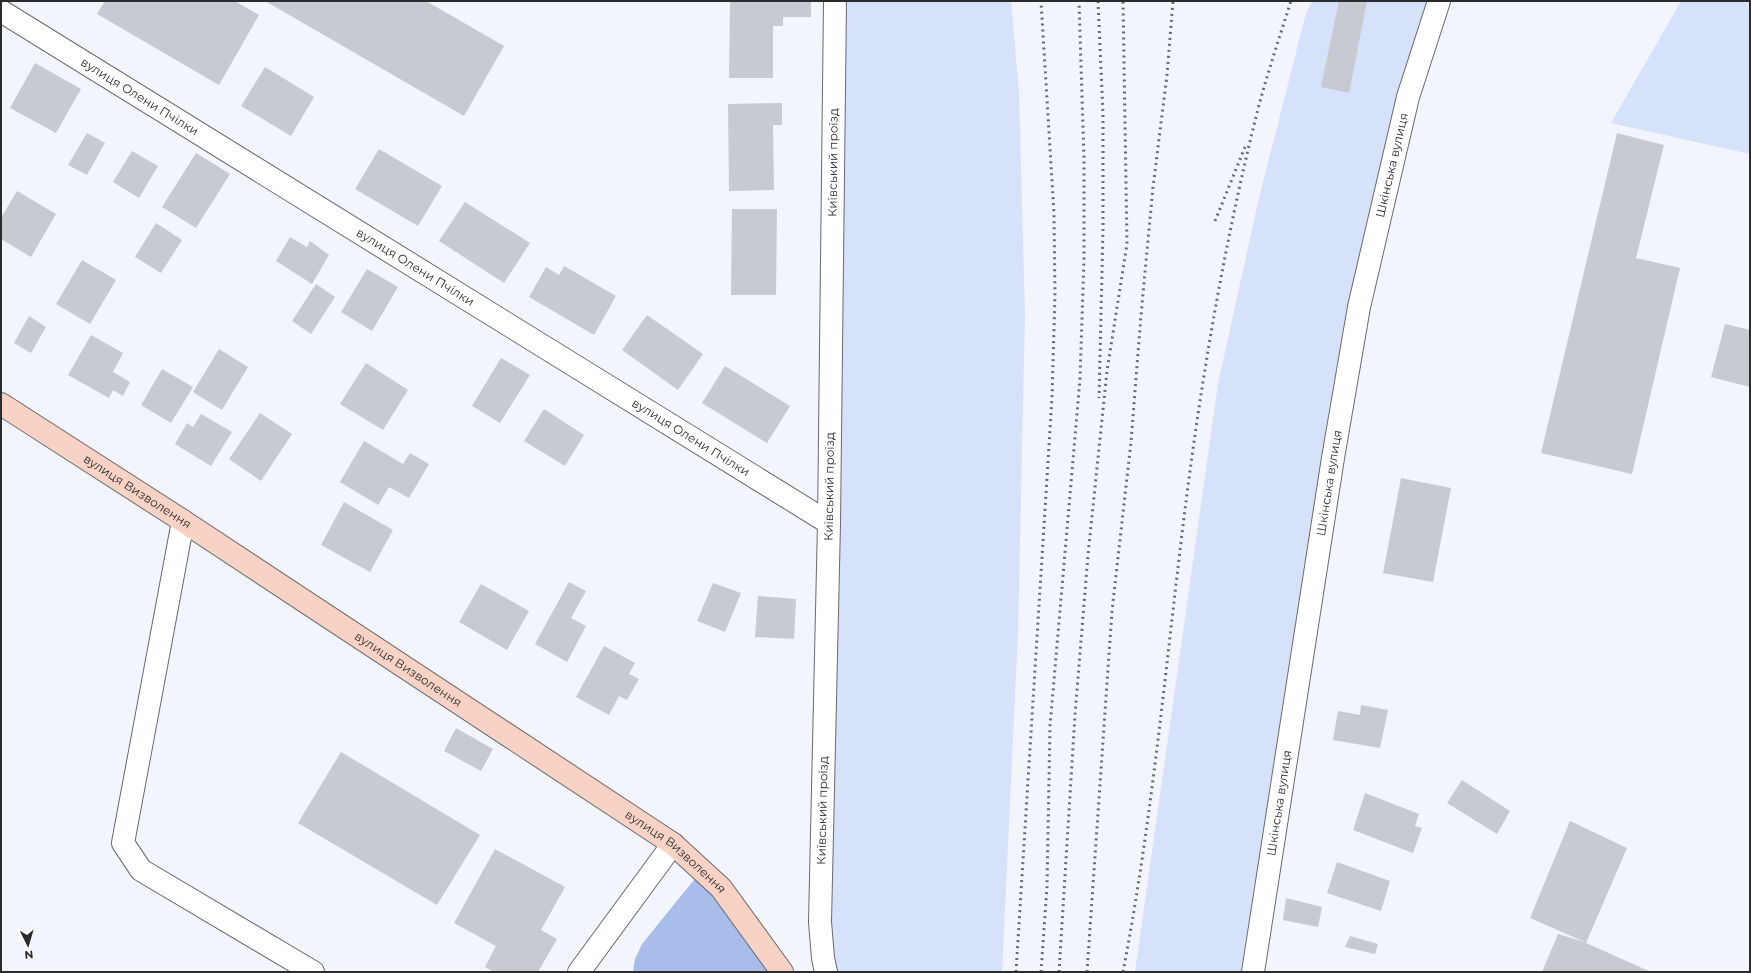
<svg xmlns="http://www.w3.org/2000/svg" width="1751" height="973" font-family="Montserrat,sans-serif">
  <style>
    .green { fill: #d6e1fa }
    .forest { fill: #a9bdea }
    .building { fill: #c7cad0 }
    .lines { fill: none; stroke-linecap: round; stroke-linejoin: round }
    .street-casing { stroke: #686a6f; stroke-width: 24 }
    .secondary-casing { stroke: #686a6f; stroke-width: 24 }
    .street { stroke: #fff; stroke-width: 22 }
    .secondary { stroke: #f8d2c4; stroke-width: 22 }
    .rail { stroke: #696b6e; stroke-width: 3; stroke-dasharray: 2 4; stroke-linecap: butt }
    .labels { text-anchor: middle; stroke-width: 3; stroke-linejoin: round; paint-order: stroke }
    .street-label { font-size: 12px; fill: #2b2c2e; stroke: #fff }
  </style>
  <rect width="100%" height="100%" fill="#f2f5fb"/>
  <path class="green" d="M835,1H1011L1019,92L1025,315L1018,632L1002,972H826Z
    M1312,1H1439L1388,176L1253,972H1135L1218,384L1258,202L1306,13Z
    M1681,1H1750V154L1611,123Z"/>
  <path class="forest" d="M702,870L782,972H633L635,959L642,944Z"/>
  <path class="building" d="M105,1H235L259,15L219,85L97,14Z
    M265,1H426L504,46L464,116Z
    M730,1H811V17H783V26H773V78H729Z
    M1339,1H1367L1349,93L1321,87Z
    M35,63L81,89L56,133L10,108Z
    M265,67L314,97L291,136L241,106Z
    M782,103V125H773L774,190L729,191L728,104Z
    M87,133L105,143L87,175L68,165Z
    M1617,133L1664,145L1636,258L1680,268L1632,474L1541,453Z
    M379,149L442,186L418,226L355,189Z
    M132,151L158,166L139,198L113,182Z
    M196,153L230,174L196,228L162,207Z
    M17,191L56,214L31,257L1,239V218Z
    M465,202L530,243L504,283L439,241Z
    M732,209H777L776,295H731Z
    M156,223L182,240L161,273L135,257Z
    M290,237L307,247L310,241L329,255L312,284L276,261Z
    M82,260L116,280L90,324L56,304Z
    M564,266L616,296L594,335L529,297L546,267L559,275Z
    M367,269L398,287L372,331L341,312Z
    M316,284L335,297L311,334L292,321Z
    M647,315L703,354L678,390L622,350Z
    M29,316L46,327L31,353L14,343Z
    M1725,324L1750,330V387L1711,377Z
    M91,335L123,353L113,372L130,382L123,396L113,390L109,398L68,375Z
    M219,349L248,367L222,410L193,392Z
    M501,358L530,375L500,423L472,406Z
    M366,363L408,390L383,430L340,404Z
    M725,366L790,406L767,443L702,403Z
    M162,369L193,387L171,423L141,405Z
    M544,409L584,435L565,466L524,441Z
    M260,413L292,434L261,481L229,459Z
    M201,414L232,432L211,466L175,444L187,423L193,427Z
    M364,441L403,464L410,453L429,464L409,498L389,487L378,505L340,482Z
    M1401,478L1451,488L1433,582L1383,573Z
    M344,502L393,530L370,572L321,545Z
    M569,582L586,591L571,618L586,626L567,662L535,644Z
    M713,583L741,593L725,632L697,621Z
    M481,584L529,611L507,650L459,622Z
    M758,596L796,599L794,639L755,637Z
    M604,646L635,663L629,674L639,679L627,700L619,696L609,715L576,697Z
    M1361,705L1388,710L1380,748L1333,740L1338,711L1360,715Z
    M456,728L493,749L481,771L444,751Z
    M341,752L480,835L437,905L298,823Z
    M1462,780L1510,811L1497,834L1447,803Z
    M1365,793L1419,814L1415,826L1422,828L1413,853L1353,830Z
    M1570,821L1627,848L1586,943L1651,972H1542L1558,934L1585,942L1530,918Z
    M495,849L565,887L541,930L557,939L538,972H494L485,967L496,946L454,923Z
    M1337,862L1390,881L1381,911L1327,893Z
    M1286,898L1322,907L1318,927L1283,920Z
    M1350,936L1378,944L1375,954L1345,947Z"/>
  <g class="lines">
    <defs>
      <g id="street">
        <path id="s1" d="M1,11L829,523"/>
        <path d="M183,521L123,843L141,870L313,972"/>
        <path d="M579,972L673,844"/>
        <path id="s2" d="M826,972L823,958L820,922L829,523L835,1"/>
        <path id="s3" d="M1253,972L1333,458L1359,307L1408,97L1439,1"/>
      </g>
      <g id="secondary">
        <path id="s4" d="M1,404L183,521L673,844L721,888L782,972"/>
      </g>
    </defs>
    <use href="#street" class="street-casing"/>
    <use href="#secondary" class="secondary-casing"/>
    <use href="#street" class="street"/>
    <use href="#secondary" class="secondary"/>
    <path class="rail" d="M1098,1L1103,114V229L1099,398
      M1215,221L1245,147
      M1016,972L1052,398L1055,295L1054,214L1041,1
      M1041,972L1047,887L1050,726L1080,379L1084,258V159L1079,1
      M1059,972L1075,715L1088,555L1107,371L1127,244L1123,1
      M1087,972L1112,611L1131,442L1141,315L1153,187L1167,75L1173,1
      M1123,972C1154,811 1167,648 1188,486C1204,364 1225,243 1254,125C1264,83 1278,42 1291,1"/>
  </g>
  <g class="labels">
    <g class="street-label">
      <text dy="4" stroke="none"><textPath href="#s1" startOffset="163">вулиця Олени Пчілки</textPath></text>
      <text dy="4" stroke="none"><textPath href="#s2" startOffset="810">Київський проїзд</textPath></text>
      <text dy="4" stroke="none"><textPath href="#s3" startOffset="819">Шкінська вулиця</textPath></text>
      <text dy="4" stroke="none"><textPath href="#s1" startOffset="487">вулиця Олени Пчілки</textPath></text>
      <text dy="4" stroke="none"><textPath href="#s1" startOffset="811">вулиця Олени Пчілки</textPath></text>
      <text dy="4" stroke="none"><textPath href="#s3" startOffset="495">Шкінська вулиця</textPath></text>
      <text dy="4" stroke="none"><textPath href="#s2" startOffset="486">Київський проїзд</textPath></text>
      <text dy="4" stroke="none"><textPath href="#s4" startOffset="162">вулиця Визволення</textPath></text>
      <text dy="4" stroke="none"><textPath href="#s4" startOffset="486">вулиця Визволення</textPath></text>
      <text dy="4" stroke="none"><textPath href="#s3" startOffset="171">Шкінська вулиця</textPath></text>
      <text dy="4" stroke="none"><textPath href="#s2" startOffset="162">Київський проїзд</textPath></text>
      <text dy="4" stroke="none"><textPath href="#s4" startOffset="810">вулиця Визволення</textPath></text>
    </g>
  </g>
  <rect width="1751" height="973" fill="none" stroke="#2b2c2e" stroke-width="4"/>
  <g transform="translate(28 945) rotate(175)" stroke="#ffffff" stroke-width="3" paint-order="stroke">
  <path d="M0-3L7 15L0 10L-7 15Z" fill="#2b2c2e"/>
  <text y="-6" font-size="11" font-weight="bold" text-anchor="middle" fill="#2b2c2e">N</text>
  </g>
</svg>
